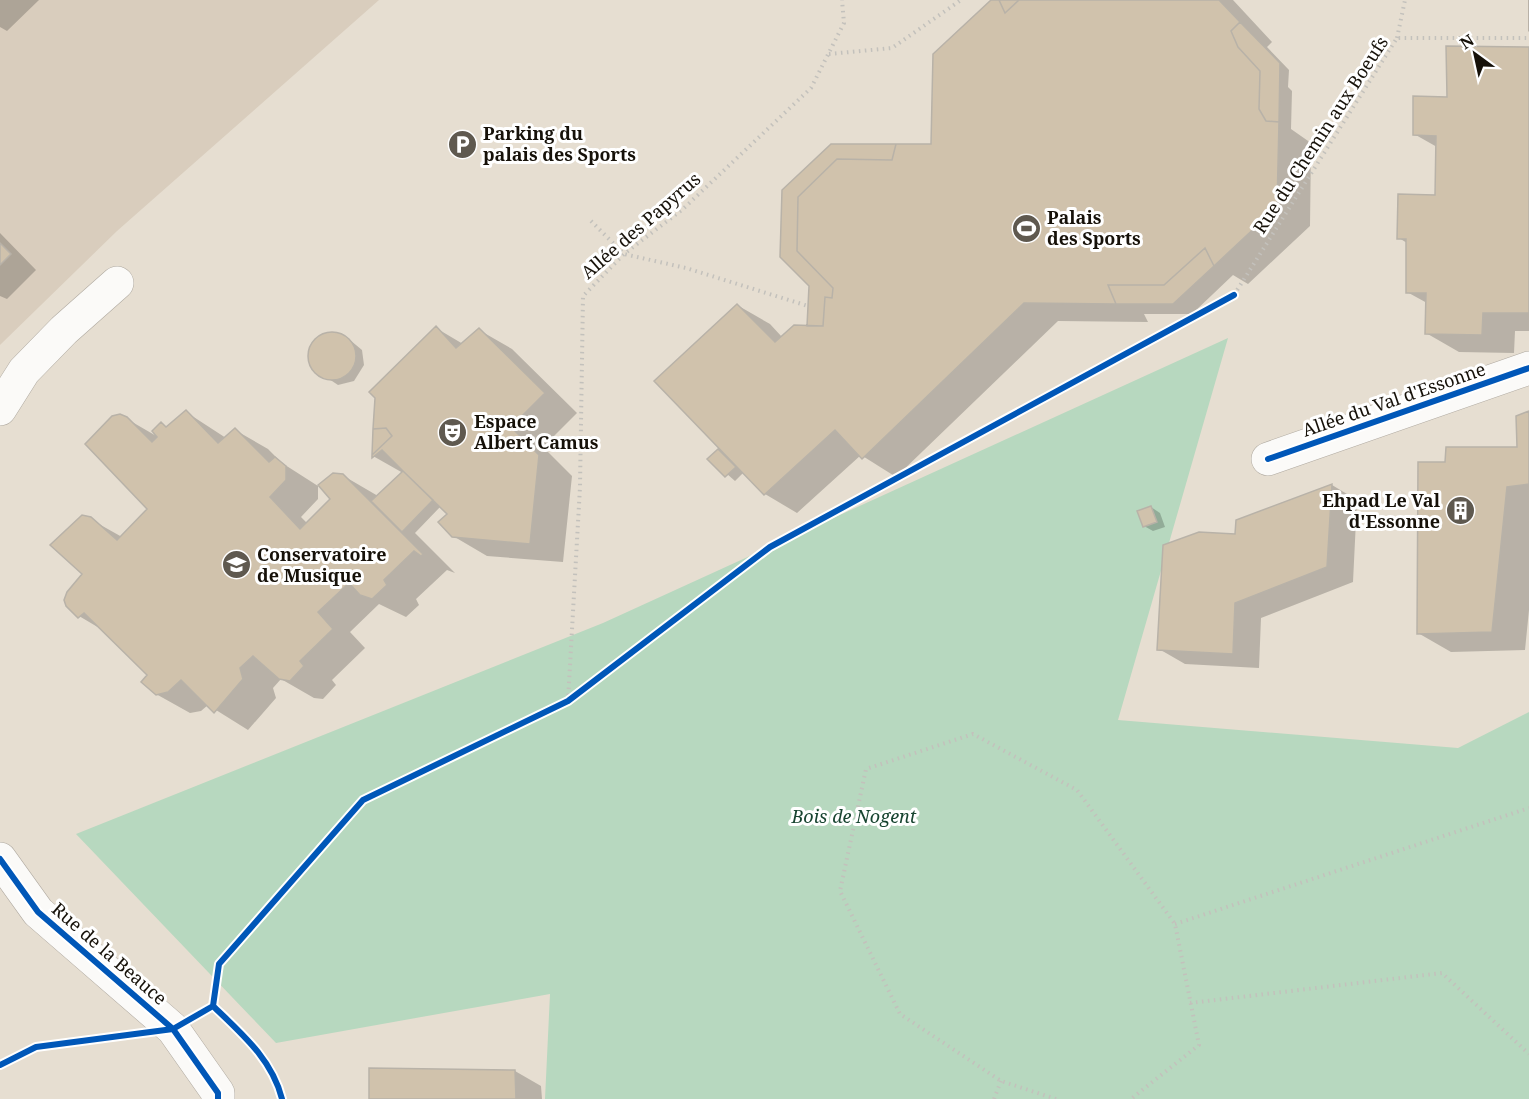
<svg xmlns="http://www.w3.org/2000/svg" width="1529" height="1099" font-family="'Noto Serif',serif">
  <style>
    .education { fill: #d9cdbd }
    .green { fill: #b7d8bf }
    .shadow { fill: #0003 }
    .building { fill: #d0c2ac; stroke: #b8b2a8; stroke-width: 1.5 }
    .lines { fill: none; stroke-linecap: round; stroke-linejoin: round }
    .street-casing { stroke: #afa9a0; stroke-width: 34 }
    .path { stroke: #c3c1bc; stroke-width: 4; stroke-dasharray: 1.5 4.5; stroke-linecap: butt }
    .street { stroke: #fbfaf8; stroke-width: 33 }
    .cycleway-casing { stroke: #fff; stroke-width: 10 }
    .cycleway { stroke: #0057b8; stroke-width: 6 }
    .labels { text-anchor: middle; stroke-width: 6; stroke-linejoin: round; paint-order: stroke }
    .poi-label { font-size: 18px; font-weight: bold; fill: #161109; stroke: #fff; text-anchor: start }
    .street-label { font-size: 18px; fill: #161109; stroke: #fff }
    .park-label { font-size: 18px; font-style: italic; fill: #174430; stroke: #fff }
  </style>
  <rect width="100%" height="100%" fill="#e6ded1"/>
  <path class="education" d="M0,0H379L117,231L0,345Z"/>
  <path class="green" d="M1228,338L1118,720L1458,748L1529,712V1099H545L550,994L276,1043L76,834L603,623Z"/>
  <path class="shadow" d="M0,0H39L7,31L0,27Z
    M993,0H1233L1272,42L1267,47L1289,70L1288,87L1292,91L1291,129L1311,143L1310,226L1248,284L1233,275L1192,314H1144L1148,322L1058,321L896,477L861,455L797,513L765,494L744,472L735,481L710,459L718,451L726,455L737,305L770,324L782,337L809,327L932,146Z
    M1528,0H1529V32L1528,31Z
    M1529,49V331H1515L1514,353L1459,352L1426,333L1427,303L1407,292V243L1399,238L1437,196V147L1414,134L1448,99Z
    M0,233L36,270L7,299L0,296Z
    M436,328L463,344L479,330L512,349L577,413L543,447L572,476L563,562L487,556L453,536L449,514L441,506L415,533L455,573L447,570L416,599L419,605L406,617L379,604L350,632L365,648L332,680L336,685L323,699L314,698L281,679L273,688L276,698L248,730L208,705L201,711L190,713L156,694L149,675L106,632L79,616L90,519L122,537L149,509L127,419L158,437L162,424L168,428L186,412L226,438L235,430L268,449L282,463L318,486V499L301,517L308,524L332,499L342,475L378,496L403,473L373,456Z
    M333,332L350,340L362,350L364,365L354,381L338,385L314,369L308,351L318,338Z
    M1529,412V610L1525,650L1451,652L1418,633L1447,463L1518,449Z
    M1332,485L1357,500L1353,582L1261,618L1259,668L1185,664L1159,649L1236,535Z
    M1151,507L1160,513L1165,527L1153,531L1144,526Z
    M370,1069L515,1071L541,1086L542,1099H370Z"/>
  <path class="building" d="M991,0H999L1005,13L1019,0H1219L1240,22L1231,31L1238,47L1260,71L1259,109L1266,121L1279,122L1277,207L1214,266L1205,248L1164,285H1108L1116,304L1024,303L862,459L835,430L764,495L654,381L737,304L775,342L794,325L823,326L825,297L832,298L833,288L797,251L798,197L837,159L892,160L896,144H931L933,54Z
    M999,0H1019L1005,13Z
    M1240,22L1280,63L1279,122L1266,121L1259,109L1260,71L1238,47L1231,31Z
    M1446,46L1529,47V313H1483L1482,335L1425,334L1426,293H1406V239H1397L1398,194L1435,195L1436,136L1413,135V96L1447,97Z
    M831,144H896L892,160L837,159L798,197L797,251L833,288L832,298L825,297L823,326H807L809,286L780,257L782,190Z
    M0,243L11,254L0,265Z
    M1205,248L1214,266L1173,304H1116L1108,285H1164Z
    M436,326L456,348L479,328L545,393L511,427L539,455L530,544L452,537L438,522L447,514L403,471L382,450L372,458V455L392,436L386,428L373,429L375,398L369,392Z
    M308 356a24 24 0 1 1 48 0a24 24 0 1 1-48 0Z
    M186,410L218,443L235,428L269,462L275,457L286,466V480L270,497L300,529L330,499L318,485L333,473L343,474L423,554L421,556L414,551L384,580L387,585L372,599L360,595L349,583L318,612L333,629L300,661L304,666L290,681L279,679L253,656L240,668L243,679L214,713L181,680L168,692L156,695L141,682L147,675L84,613L78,618L66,606L64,600L67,592L82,574L50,545L82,515L91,517L117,540L147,509L85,444L112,416L120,414L127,417L152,442L157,437L152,431L161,422L166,427Z
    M1529,411V484L1507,487L1492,632L1417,634L1418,462H1445L1446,447H1517L1516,416Z
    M386,428L392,436L372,455L373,429Z
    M718,449L736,467L725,477L707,459Z
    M403,471L433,500L402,532L371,501Z
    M1332,484L1327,567L1235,603L1233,654L1157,650L1163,545L1199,532L1235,534L1236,520Z
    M1151,506L1157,522L1143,527L1137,511Z
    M369,1068L515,1070L516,1099H369Z"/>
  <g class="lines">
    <defs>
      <path id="street" d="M0,409L24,371L64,330L117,283
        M1268,459L1529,368
        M0,859L38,912L173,1029L218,1093V1099"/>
    </defs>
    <use href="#street" class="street-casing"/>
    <path class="path" d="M1397,38L1405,0
      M829,54L892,48L961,0
      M591,221L624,254L686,268L808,306
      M1234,295L1397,38H1529
      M568,701L580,487L583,296L624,254L683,209L811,88L844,23L842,0
      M1175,924L1529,808
      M1190,1003L1442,973L1529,1054
      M994,1099L1001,1081
      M1056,1099L1001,1081L900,1014L840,891L866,769L973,734L1077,790L1175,924L1199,1045L1131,1099"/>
    <use href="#street" class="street"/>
    <defs>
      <path id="cycleway" d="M1268,459L1529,368
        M0,859L38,912L173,1029L218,1093V1099
        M213,1006C241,1033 272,1059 282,1099
        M0,1065L36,1047L173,1029L213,1006L219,964L363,800L568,701L770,547L1234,295"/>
    </defs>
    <use href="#cycleway" class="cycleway-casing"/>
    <use href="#cycleway" class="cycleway"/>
  </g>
  <defs>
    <symbol id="parking-disc" viewBox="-11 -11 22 22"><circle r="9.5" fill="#5f594f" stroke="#fff"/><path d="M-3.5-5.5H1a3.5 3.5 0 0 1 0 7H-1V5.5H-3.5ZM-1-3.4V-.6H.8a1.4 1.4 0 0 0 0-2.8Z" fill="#fff"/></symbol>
    <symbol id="stadium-disc" viewBox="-11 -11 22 22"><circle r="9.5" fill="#5f594f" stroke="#fff"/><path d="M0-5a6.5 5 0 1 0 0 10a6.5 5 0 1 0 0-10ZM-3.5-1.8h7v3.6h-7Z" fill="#fff"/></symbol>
    <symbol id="theatre-disc" viewBox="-11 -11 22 22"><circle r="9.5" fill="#5f594f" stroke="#fff"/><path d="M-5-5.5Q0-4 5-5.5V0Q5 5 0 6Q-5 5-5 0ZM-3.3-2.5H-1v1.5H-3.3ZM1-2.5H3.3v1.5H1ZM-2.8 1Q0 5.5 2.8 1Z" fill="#fff"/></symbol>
    <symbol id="building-disc" viewBox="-11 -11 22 22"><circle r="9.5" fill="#5f594f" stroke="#fff"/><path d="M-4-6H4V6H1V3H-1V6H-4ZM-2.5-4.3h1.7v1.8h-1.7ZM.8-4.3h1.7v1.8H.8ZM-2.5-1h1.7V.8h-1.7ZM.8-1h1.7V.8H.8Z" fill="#fff"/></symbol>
    <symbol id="school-disc" viewBox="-11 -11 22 22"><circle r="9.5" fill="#5f594f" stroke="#fff"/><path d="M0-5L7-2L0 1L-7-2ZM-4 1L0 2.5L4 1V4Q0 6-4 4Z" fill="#fff"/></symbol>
  </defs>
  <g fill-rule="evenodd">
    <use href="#parking-disc" x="446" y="128" width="33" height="33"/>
    <use href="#stadium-disc" x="1010" y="212" width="33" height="33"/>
    <use href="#theatre-disc" x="436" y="416" width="33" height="33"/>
    <use href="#building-disc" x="1444" y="494" width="33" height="33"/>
    <use href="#school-disc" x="220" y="548" width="33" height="33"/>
  </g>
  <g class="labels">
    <g class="poi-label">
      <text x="483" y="140">Parking du<tspan x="483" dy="21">palais des Sports</tspan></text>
      <text x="1047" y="224">Palais<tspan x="1047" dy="21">des Sports</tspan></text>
      <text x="474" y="428">Espace<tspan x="474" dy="21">Albert Camus</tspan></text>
      <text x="1440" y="507" text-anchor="end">Ehpad Le Val<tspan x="1440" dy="21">d'Essonne</tspan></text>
      <text x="257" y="561">Conservatoire<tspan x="257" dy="21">de Musique</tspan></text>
    </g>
    <g class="street-label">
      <text transform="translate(1321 135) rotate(-57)" y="6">Rue du Chemin aux Boeufs</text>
      <text transform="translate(641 226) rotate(-41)" y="6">Allée des Papyrus</text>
      <text transform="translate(1394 400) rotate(-19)" y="6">Allée du Val d'Essonne</text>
      <text transform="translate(109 954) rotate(41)" y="6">Rue de la Beauce</text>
    </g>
    <g class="park-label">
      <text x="854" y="823">Bois de Nogent</text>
    </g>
  </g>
  <g transform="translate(1475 54) rotate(327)" stroke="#ffffff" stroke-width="4.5" paint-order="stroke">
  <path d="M0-4.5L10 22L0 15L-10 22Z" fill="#161109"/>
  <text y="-9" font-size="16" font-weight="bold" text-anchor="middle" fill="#161109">N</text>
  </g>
</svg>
